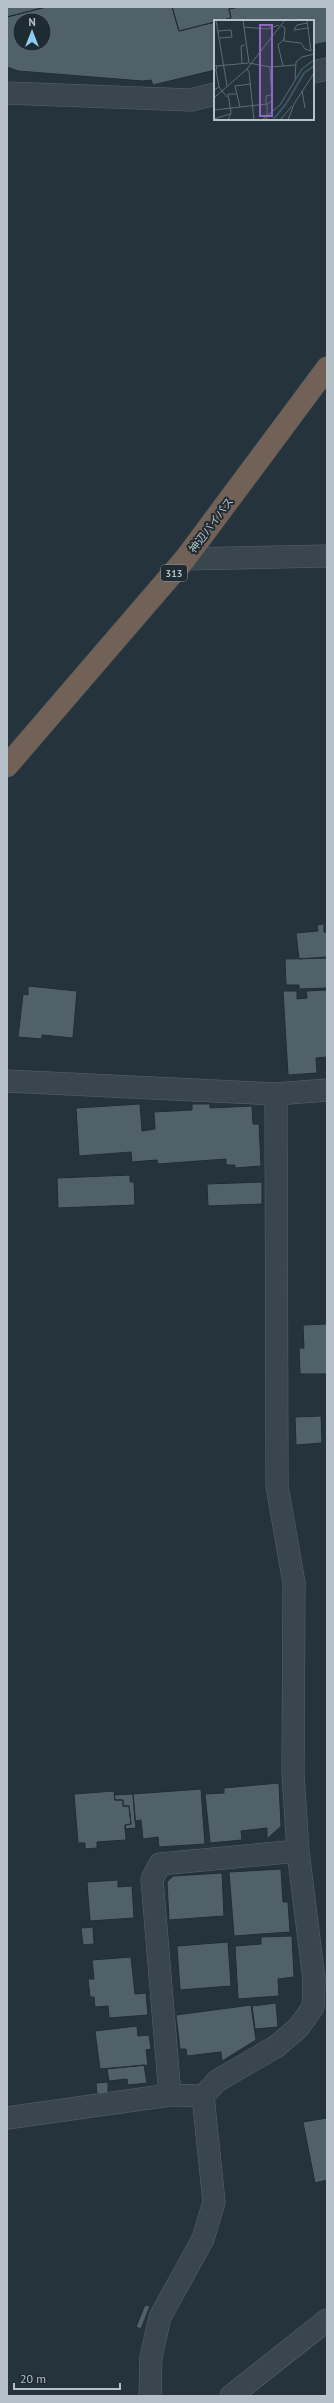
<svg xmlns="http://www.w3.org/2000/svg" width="334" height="2403" font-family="'PT Sans','Noto Sans JP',sans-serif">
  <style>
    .building { fill: #51616a; stroke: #202d34; fill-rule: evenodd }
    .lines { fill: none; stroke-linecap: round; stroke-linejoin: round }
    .minor-casing { stroke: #57636b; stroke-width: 23 }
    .highway-casing { stroke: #445058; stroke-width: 23 }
    .minor { stroke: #39464d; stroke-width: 22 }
    .highway { stroke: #726157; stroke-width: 22 }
    .labels { text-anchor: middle; stroke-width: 4; stroke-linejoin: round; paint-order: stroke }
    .shield { fill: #1e2b32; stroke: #88939b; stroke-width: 1 }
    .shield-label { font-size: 10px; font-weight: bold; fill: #b5c0c8 }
    .street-label { font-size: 11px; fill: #b5c0c8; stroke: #1e2b32 }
    .inset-river { fill: none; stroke: #3a5463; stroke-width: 2 }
    .inset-road { fill: none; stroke: #5f6c74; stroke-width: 1 }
    .view { fill: #9267c3; fill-opacity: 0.15; stroke: #9267c3; stroke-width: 2 }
    .inset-edge { fill: none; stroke: #b5c0c8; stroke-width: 2 }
  </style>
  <rect width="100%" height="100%" fill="#25343c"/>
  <path class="building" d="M7,7H46L7,17Z
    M46,7H172L179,31L215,22V70L153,85L151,80L143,81L18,71L7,67V17ZM20,20H44V44H20Z
    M172,7H239L229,9L231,18L179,31Z
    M239,7H327V42L313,45V21H220L231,18L229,9Z
    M324,924V932H327V957L299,959L296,933L318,931L317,925Z
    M327,958V988L299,989V985H286L285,959Z
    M28,986L77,991L73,1038L42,1035V1039L18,1037L23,994L28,995Z
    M327,990V1057L316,1058L317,1073L288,1075L283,991H297V999L307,998L306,991Z
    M140,1104L142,1131L155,1129L154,1112L192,1110V1104H210V1108L252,1106L253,1124H259L261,1166L235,1168V1165H226V1159L158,1164L157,1160L132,1162L131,1152L79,1156L76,1108Z
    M130,1175V1182H134L135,1205L58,1208L57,1178Z
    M262,1182V1204L208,1206L207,1184Z
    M327,1324V1374H300L299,1348H304L303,1325Z
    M321,1416L322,1443L296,1445L295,1417Z
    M279,1783L281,1826L267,1839V1828L241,1831L242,1840L210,1843L205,1794L224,1793V1788Z
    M201,1789L205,1844L159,1847L158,1837L143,1839L141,1820L135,1821L133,1794Z
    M114,1791L115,1800H123V1806H129L131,1824L125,1825L126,1840L97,1842V1848L85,1849V1843H78L74,1794Z
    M133,1794L136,1828L125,1829V1825L131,1824L129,1806H123V1800H115L114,1795Z
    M281,1869L283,1902H288L290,1932L234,1936L229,1872Z
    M222,1873L224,1916L169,1920L167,1882L173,1876Z
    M118,1880V1887L132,1886L134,1918L90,1921L87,1882Z
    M93,1927L94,1944L83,1945L81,1928Z
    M292,1936L294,1977L278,1979L279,1996L238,1999L235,1946L261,1944V1937Z
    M228,1942L231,1986L180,1990L177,1946Z
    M131,1957L135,1994L146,1993L148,2015L109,2018L108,2006L95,2007L94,1997H90L88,1979H94L92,1960Z
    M276,2003L278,2027L255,2029L252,2006Z
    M251,2005L256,2040L222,2061L221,2052L187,2056L186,2049H180L176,2015Z
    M137,2026L138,2036L149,2035L151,2049L146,2050L148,2065L100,2069L95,2031Z
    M144,2065L147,2083L128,2085L127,2079L109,2081L107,2069Z
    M108,2082V2093L97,2094L96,2083Z
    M327,2118V2180L315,2183L303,2122Z
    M145,2305L150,2306L141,2329L136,2327Z"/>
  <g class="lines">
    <defs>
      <path id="minor" d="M313,72L327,69
        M7,93L191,100L215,94
        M185,559L327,556
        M7,1081L276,1094L327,1090
        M170,2095L152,1879L160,1864L298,1851
        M7,2118L170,2095L203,2096
        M150,2396L151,2357L160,2317L203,2239L214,2202L203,2096L217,2081L277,2046L299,2027L313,2007L314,1980L298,1851L293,1773L294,1583L277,1486L276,1094
        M231,2396L327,2320"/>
      <path id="highway" d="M7,766L185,559L327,368"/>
    </defs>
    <use href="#minor" class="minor-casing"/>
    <use href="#highway" class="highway-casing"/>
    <use href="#minor" class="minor"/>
    <use href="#highway" class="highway"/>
  </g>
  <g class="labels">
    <rect class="shield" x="161" y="565" width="26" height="16" rx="3"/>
    <g class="shield-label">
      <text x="174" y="577">313</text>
    </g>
    <g class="street-label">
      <text transform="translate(211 525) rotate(-53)" y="4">神辺バイパス</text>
    </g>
  </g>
  <g transform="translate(214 20)">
    <rect width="100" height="100" fill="#25343c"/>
    <path class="inset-river" d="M59,100L72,84L90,53L100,46"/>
    <path class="inset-road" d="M2,0L13,66M29,0L35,43L56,47L81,45M93,0L97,31M93,3L83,5L80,10L94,8M68,6L71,8L70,21L87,23L91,29L97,31M30,7L53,9L65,5M4,11L17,10L18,17L6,18M28,43L27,26L31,25M0,46H3L2,50L5,67L0,70M3,46L34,43M69,46L64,25L70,19M33,49L35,52L40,100M81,59L82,42L88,37L100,34M5,67L13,77M88,71L91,88M0,78L33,49L71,0M52,84V76L57,75M26,87L21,66L37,64M0,90L53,84M0,99L16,94M14,100L17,93L14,74H22M48,100L66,85L88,49L100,40M53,100V84L58,81L56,47M66,100L78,86M74,100L80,84L100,53"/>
    <path class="view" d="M46,5H58V96H46Z"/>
    <rect width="100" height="100" class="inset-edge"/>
  </g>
  <rect width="334" height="2403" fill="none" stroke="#b5c0c8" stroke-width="16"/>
  <g transform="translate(32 32)"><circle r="19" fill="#1e2b32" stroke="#5a676e"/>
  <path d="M0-3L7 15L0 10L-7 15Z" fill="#90cbf2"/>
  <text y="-6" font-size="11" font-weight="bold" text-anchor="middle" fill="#b5c0c8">N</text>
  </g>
  <path d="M14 2383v6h106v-6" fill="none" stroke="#b5c0c8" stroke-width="2"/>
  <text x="20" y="2383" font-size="12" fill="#b5c0c8" stroke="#1e2b32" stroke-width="3" paint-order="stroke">20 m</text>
</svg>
